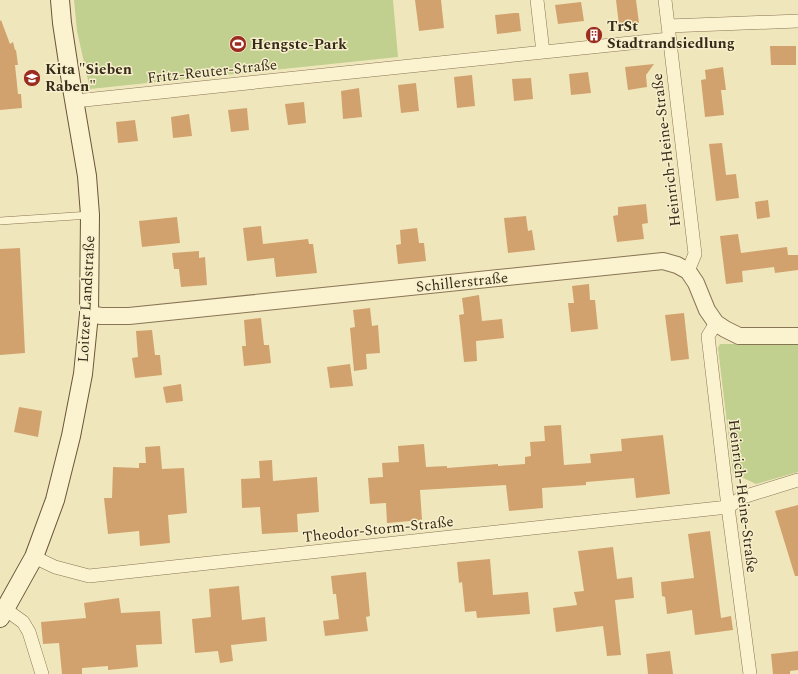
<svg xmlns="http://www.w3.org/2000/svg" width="798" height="674" font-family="Spectral,serif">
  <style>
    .green { fill: #c1cf8f }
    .building { fill: #d1a26e }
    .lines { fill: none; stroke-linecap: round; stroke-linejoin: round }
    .service-casing { stroke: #887554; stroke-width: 8 }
    .minor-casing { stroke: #887554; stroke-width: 14 }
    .tertiary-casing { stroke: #887554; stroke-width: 18 }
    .secondary-casing { stroke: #6a5638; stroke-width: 20 }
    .service { stroke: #fbf2cf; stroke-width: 7 }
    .minor { stroke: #fbf2cf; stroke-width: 13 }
    .tertiary { stroke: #fbf2cf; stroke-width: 16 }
    .secondary { stroke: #fbf2cf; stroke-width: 18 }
    .labels { text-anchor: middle; stroke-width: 3; stroke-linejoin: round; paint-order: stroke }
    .poi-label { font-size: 15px; font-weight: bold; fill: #362b1a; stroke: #f7efcb; text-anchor: start }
    .street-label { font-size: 15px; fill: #362b1a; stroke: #f7efcb }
  </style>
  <rect width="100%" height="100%" fill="#f0e6bb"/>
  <path class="green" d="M74,0H393L398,57L90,89L77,31Z
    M720,344H798V472L756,484L733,473L718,348Z"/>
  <path class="building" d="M415,0H441L444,28L419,31Z
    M616,0H636L639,23L619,25Z
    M581,2L584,21L558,24L555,5Z
    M514,13H519L521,31L497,34L495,15Z
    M1,20L10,44L13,42L15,50H16L18,65H15L18,94H21L22,108L0,110V21Z
    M770,46H796V65H771Z
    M654,64L646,75L647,87L628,90L625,67Z
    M723,67L726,90H721L724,115L705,117L701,80L706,79L705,70Z
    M588,72L591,93L571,95L569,74Z
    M472,75L475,106L457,108L454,77Z
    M531,78L533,99L514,101L512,79Z
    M416,83L419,111L401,113L398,85Z
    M359,88L362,117L343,119L341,91Z
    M304,102L306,123L288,125L285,104Z
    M247,108L249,130L231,132L228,110Z
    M189,114L192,136L173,138L171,117Z
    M135,120L138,141L118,143L116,122Z
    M722,143L726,175L736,174L739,198L716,201L709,144Z
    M768,200L770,217L757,219L755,202Z
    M646,204L648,223L642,224L644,239L617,242L613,216L618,215V207Z
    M526,216L528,231L532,230L535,250L508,253L504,218Z
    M177,217L180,243L142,247L139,221Z
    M261,226L263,244L308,239L309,244H313L317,273L276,277L274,258L247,261L243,228Z
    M417,228L419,243H424L426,261L398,264L396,245L401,244L400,230Z
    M738,234L741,253L787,247L788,255H798V270L775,273L774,267L742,271L743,282L726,284L720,236Z
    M20,248L25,353L0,355V249Z
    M199,251V258L205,257L207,285L181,287L179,269H174L172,253Z
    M589,284L590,300H595L598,329L571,332L568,303H574L572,286Z
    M479,295L482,321L502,319L504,338L476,341L477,361L464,362L459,315L464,314L462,298Z
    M370,308L372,326L378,325L380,353L366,354L367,369L354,371L350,328L355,327L353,310Z
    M684,313L689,359L671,361L665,315Z
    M261,318L264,345H269L271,363L244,366L242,346H246L244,320Z
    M152,330L155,355H160L162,375L135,378L132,358L138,357L136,331Z
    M350,364L353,386L330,388L327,367Z
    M181,384L183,401L166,403L163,387Z
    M19,407L42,411L38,437L14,432Z
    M561,425L564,465L591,463L590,454L622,451L621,439L663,435L670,494L636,498L634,478L586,482V485L542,488L543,508L509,511L506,485L420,490L422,520L387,523L386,503L370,504L368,478L383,477L382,463L399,462L398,446L424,444L426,467L447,466V468L498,464V466L525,464V457L531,456L530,442L545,441L544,426Z
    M160,446L162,469L184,468L187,513L168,515L170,543L140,546L139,531L108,534L104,498H112L113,467L139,468V463H146L145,447Z
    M272,460L273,481L317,477L319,512L297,514L298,532L262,534L260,507L242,508L241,479L260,478L259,461Z
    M798,505V576H795L775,511Z
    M710,531L721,618L731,616L733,630L695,635L692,610L667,614L665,597L662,596L661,582L694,578L688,534Z
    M613,547L617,579L632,577L634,598L615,600L621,655L607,656L603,626L556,632L553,608L577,605L574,592L584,591L578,551Z
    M490,559L493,595L528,592L530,614L477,618L476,611L465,612L462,582L459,583L457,562Z
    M366,572L370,616L366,617L368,631L325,636L323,621L339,619L336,594H333L331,576Z
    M239,586L242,620L265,617L267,641L231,645L233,661L220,663L218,651L195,653L192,619L211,617L209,589Z
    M119,598L121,613L160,611L162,644L136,645L138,667L108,670V666L82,668V674H62L59,643L43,644L41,622L86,618L84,603Z
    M670,651L673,674H648L646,654Z
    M798,651V670L790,671V674H773L771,654Z"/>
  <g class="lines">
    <defs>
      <path id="service" d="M0,221L90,215"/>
      <path id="minor" d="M537,0L543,52
        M665,0L695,254L688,271
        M668,26L798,21
        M75,101L669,39
        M716,323L708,336L728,507L750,674
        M34,557L55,567L89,576L728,507L743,497L798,480
        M5,609L23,622L29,632L42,674"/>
      <path id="tertiary" d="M89,314L101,316H129L663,261L677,265L688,271L696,283L707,310L716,323L725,329L739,336H798"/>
      <path id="secondary" d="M0,618L34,557L55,500L71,436L83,374L89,314L90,215L87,176L71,82L62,23L60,0"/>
    </defs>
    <use href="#service" class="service-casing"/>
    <use href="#minor" class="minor-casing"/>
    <use href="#tertiary" class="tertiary-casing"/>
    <use href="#secondary" class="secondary-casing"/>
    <use href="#service" class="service"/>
    <use href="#minor" class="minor"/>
    <use href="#tertiary" class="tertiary"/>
    <use href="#secondary" class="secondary"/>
  </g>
  <defs>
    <symbol id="building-disc" viewBox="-11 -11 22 22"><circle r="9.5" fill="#9b2c20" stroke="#f7efcb"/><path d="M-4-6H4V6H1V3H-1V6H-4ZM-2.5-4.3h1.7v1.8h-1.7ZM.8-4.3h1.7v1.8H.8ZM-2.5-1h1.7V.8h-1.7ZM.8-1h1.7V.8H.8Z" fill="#fff"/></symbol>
    <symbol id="stadium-disc" viewBox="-11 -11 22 22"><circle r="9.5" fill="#9b2c20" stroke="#f7efcb"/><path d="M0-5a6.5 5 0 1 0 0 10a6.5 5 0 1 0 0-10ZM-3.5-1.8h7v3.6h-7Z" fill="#fff"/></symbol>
    <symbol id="school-disc" viewBox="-11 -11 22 22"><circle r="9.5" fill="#9b2c20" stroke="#f7efcb"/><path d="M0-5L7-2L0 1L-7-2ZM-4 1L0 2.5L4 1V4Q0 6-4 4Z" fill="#fff"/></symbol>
  </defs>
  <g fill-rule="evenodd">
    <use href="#building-disc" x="584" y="25" width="20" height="20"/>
    <use href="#stadium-disc" x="228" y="34" width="20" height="20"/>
    <use href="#school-disc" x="22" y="68" width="20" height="20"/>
  </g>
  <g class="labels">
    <g class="poi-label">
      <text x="607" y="31">TrSt<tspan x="607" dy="17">Stadtrandsiedlung</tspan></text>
      <text x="251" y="49">Hengste-Park</text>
      <text x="45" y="74">Kita "Sieben<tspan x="45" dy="17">Raben"</tspan></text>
    </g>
    <g class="street-label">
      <text transform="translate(212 71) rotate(-6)" y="5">Fritz-Reuter-Straße</text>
      <text transform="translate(666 150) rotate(-97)" y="5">Heinrich-Heine-Straße</text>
      <text transform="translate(462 282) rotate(-6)" y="5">Schillerstraße</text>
      <text transform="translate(86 299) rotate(-87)" y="5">Loitzer Landstraße</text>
      <text transform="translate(743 496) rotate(83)" y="5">Heinrich-Heine-Straße</text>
      <text transform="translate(378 529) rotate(-6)" y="5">Theodor-Storm-Straße</text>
    </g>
  </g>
</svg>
